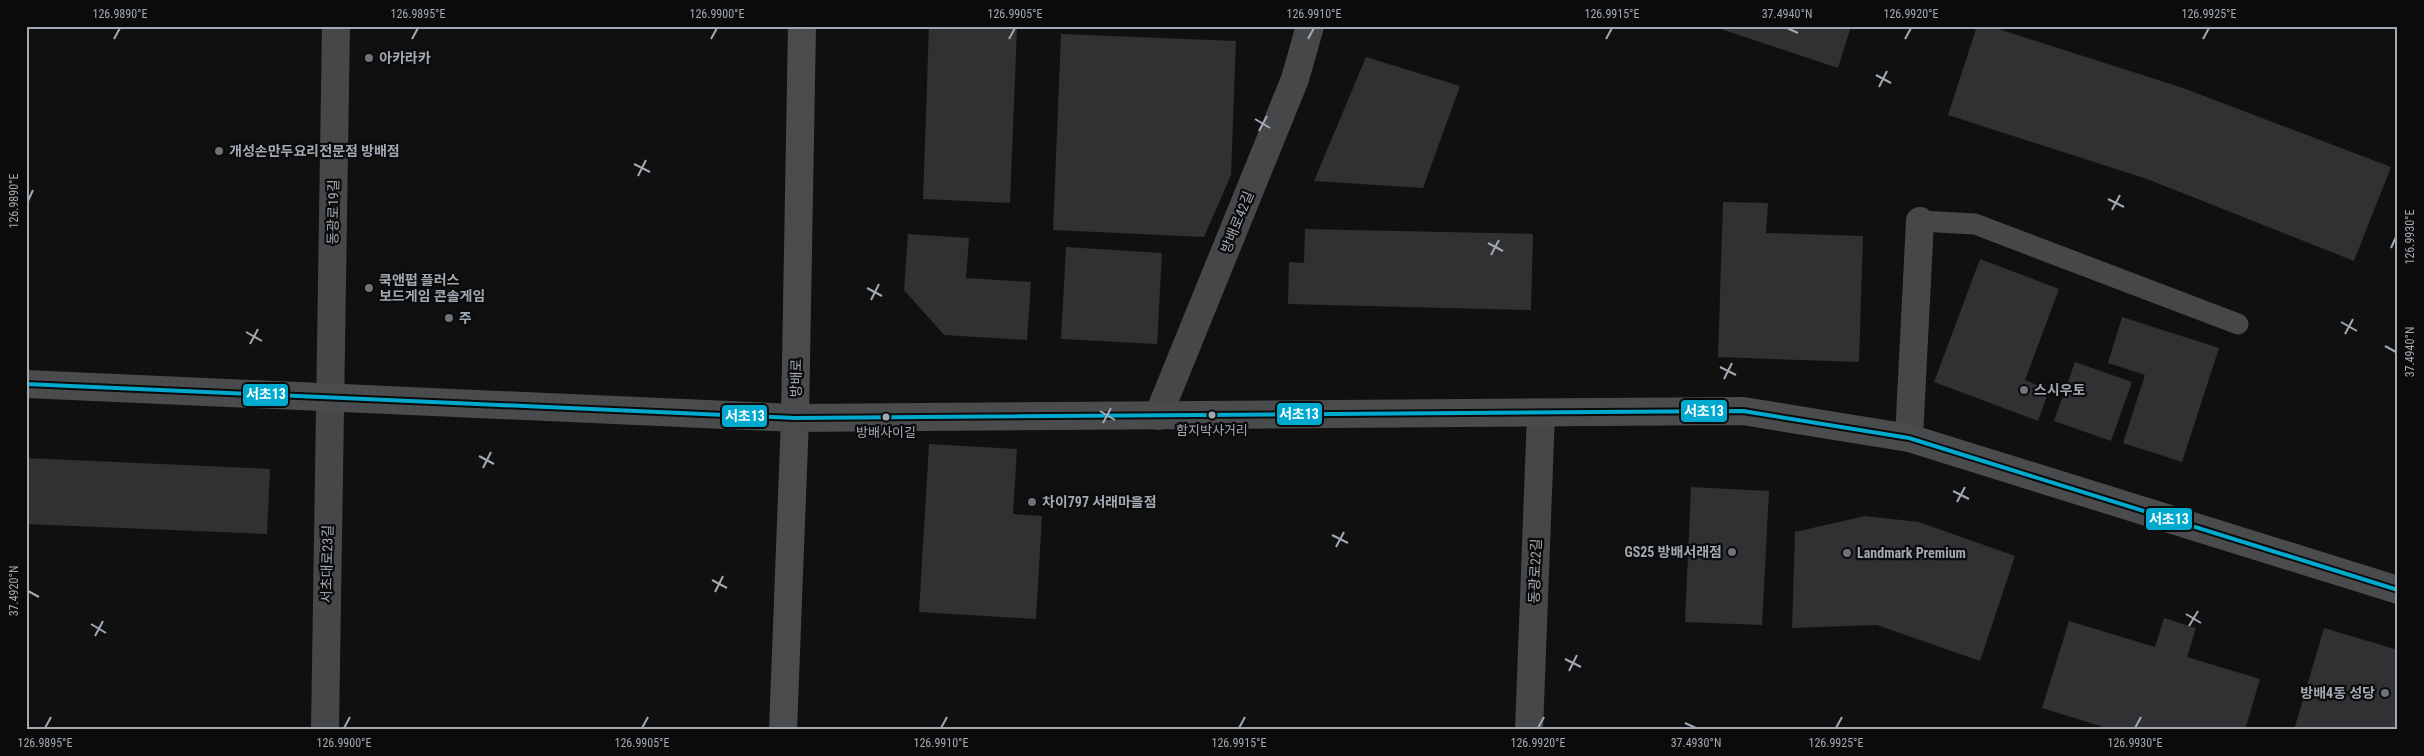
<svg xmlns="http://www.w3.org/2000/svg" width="2424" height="756" font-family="'Roboto Condensed','Noto Sans KR',sans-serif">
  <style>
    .building { fill: #313133 }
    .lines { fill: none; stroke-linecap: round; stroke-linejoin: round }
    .lane { stroke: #454749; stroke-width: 21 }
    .street { stroke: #454749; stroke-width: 28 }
    .secondary { stroke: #494b4d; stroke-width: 28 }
    .bus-1-casing { stroke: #0b0b0c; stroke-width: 8 }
    .bus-1 { stroke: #00a9ce; stroke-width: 4 }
    .ticks { fill: none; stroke: #a1a9b2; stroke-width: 2 }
    .poi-dot { fill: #6e737a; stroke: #0b0b0c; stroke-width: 2 }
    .bus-dot { fill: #a1a9b2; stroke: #0b0b0c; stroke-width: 2 }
    .labels { text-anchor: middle; stroke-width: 4.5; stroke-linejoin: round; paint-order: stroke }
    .bus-label { font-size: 13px; fill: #a1a9b2; stroke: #0b0b0c }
    .poi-label { font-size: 14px; font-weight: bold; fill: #a1a9b2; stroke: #0b0b0c; text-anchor: start }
    .street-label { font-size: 14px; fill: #a1a9b2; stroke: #0b0b0c }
    .line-badge { stroke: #0b0b0c; stroke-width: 2 }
    .badge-label { font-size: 14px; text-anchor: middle; font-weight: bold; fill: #fff }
    .neatline { fill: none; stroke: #a1a9b2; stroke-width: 2 }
    .ticks-label { font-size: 12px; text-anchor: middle; fill: #a1a9b2 }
  </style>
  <rect width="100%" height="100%" fill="#101011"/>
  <path class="building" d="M929,26H1017L1010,203L923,199Z
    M1712,26H1851L1838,68Z
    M1977,26H1989L2183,88L2391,167L2354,261L2147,179L1948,115Z
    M1061,34L1236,41L1231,175L1204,237L1053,230Z
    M1366,57L1460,86L1423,188L1314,181Z
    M1723,202L1768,203L1766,233L1863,236L1859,362L1718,357Z
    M1305,229L1533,234L1531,310L1288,304L1289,262L1304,263Z
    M908,234L969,238L966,278L1031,282L1027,340L944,335L904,290Z
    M1066,247L1162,253L1157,344L1061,339Z
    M1980,259L2059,289L2025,380L2049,390L2038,421L1934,382Z
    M2122,317L2219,348L2182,462L2123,443L2145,375L2108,363Z
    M2075,362L2132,382L2111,441L2054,421Z
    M929,444L1017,449L1013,514L1042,516L1036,619L919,612Z
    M26,458L270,469L267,534L26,524Z
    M1691,487L1769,491L1762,625L1685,622Z
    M1865,516L1919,522L2015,556L1980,661L1877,625L1792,628L1795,532Z
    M2164,618L2196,628L2187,657L2260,679L2245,730H2113L2042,708L2069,621L2155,647Z
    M2324,628L2398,650V730H2294Z"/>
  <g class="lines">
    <path class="lane" d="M1920,221L1975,224L2238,324"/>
    <path class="street" d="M1158,416L1295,79L1310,26
      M1909,438L1920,221
      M325,730L336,26
      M1529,730L1541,413"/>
    <path class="secondary" d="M26,384L795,418L1743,411L1909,438L2398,590
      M783,730L795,418L802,26"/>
    <defs>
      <path id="bus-1" d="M26,384L795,418L1743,411L1909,438L2398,590"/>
    </defs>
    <use href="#bus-1" class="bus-1-casing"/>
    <use href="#bus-1" class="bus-1"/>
  </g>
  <path class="ticks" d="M1787,28L1798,33M114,39L120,28M412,39L418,28M711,39L717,28M1009,39L1015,28M1308,39L1314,28M1606,39L1612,28M1905,39L1911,28M2203,39L2209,28M1876,75L1891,83M1879,87L1887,71M1255,119L1270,128M1259,131L1267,116M634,164L650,172M638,176L646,160M2108,199L2124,207M28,201L33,190M2112,210L2120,195M1488,243L1503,251M2391,248L2396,237M1491,255L1499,240M867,288L882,296M871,300L879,284M2341,322L2357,331M246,332L262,341M2345,334L2353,319M250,344L258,329M2385,346L2396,352M1720,367L1736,375M1724,379L1732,363M1100,411L1115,420M1103,423L1111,408M479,456L494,464M483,468L491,452M1953,491L1969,499M1957,502L1965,487M1332,535L1348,543M1336,547L1344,532M712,580L727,588M28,591L39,597M715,592L723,576M2186,614L2201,623M91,624L106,633M2189,626L2198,611M95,636L103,621M1565,659L1581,667M1569,671L1577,655M1685,723L1696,728M45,728L51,717M344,728L350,717M642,728L648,717M941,728L947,717M1239,728L1245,717M1538,728L1544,717M1836,728L1842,717M2135,728L2141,717"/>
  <g class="poi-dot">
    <circle cx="369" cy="58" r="5"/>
    <circle cx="219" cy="151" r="5"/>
    <circle cx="369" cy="288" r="5"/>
    <circle cx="449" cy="318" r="5"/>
    <circle cx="2024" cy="390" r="5"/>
    <circle cx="1032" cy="502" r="5"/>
    <circle cx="1732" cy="552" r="5"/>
    <circle cx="1847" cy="553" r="5"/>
    <circle cx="2385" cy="693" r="5"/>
  </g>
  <g class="bus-dot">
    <circle cx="1212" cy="415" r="4.5"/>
    <circle cx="886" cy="417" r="4.5"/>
  </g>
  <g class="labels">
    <g class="bus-label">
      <text x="1212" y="435">함지박사거리</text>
      <text x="886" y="437">방배사이길</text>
    </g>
    <g class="poi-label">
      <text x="379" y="63">아카라카</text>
      <text x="229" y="156">개성손만두요리전문점 방배점</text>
      <text x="379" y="285">쿡앤펍 플러스<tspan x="379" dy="16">보드게임 콘솔게임</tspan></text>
      <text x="459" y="323">주</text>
      <text x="2034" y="395">스시우토</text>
      <text x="1042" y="507">차이797 서래마을점</text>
      <text x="1722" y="557" text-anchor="end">GS25 방배서래점</text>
      <text x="1857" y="558">Landmark Premium</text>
      <text x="2375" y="698" text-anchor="end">방배4동 성당</text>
    </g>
    <g class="street-label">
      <text transform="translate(333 212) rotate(-89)" y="5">동광로19길</text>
      <text transform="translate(1237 222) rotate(-68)" y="5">방배로42길</text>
      <text transform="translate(796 378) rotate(-89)" y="5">방배로</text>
      <text transform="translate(327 564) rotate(-89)" y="5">서초대로23길</text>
      <text transform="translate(1535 571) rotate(-88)" y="5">동광로22길</text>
    </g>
  </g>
  <g class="line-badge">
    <rect x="242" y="383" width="47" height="24" rx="5" fill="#00a9ce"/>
    <rect x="1680" y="399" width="48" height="24" rx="5" fill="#00a9ce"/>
    <rect x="1276" y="402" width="47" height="24" rx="5" fill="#00a9ce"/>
    <rect x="721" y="404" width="47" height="24" rx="5" fill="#00a9ce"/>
    <rect x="2145" y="507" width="48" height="24" rx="5" fill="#00a9ce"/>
  </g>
  <g class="badge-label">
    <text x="266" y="399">서초13</text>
    <text x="1704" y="416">서초13</text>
    <text x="1299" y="419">서초13</text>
    <text x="745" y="421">서초13</text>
    <text x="2169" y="524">서초13</text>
  </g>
  <rect width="2424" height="756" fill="none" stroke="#0b0b0c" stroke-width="55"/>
  <rect x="28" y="28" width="2368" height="700" class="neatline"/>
  <g class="ticks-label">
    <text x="120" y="18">126.9890°E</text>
    <text x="418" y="18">126.9895°E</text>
    <text x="717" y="18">126.9900°E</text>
    <text x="1015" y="18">126.9905°E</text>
    <text x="1314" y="18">126.9910°E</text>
    <text x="1612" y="18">126.9915°E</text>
    <text x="1787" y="18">37.4940°N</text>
    <text x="1911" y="18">126.9920°E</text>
    <text x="2209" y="18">126.9925°E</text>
    <text transform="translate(14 201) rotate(-90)" y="4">126.9890°E</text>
    <text transform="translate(2410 237) rotate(-90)" y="4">126.9930°E</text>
    <text transform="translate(2410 352) rotate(-90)" y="4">37.4940°N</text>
    <text transform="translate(14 591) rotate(-90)" y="4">37.4920°N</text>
    <text x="45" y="747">126.9895°E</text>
    <text x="344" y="747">126.9900°E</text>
    <text x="642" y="747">126.9905°E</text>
    <text x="941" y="747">126.9910°E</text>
    <text x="1239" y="747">126.9915°E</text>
    <text x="1538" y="747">126.9920°E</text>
    <text x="1696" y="747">37.4930°N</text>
    <text x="1836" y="747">126.9925°E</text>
    <text x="2135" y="747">126.9930°E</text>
  </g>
</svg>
